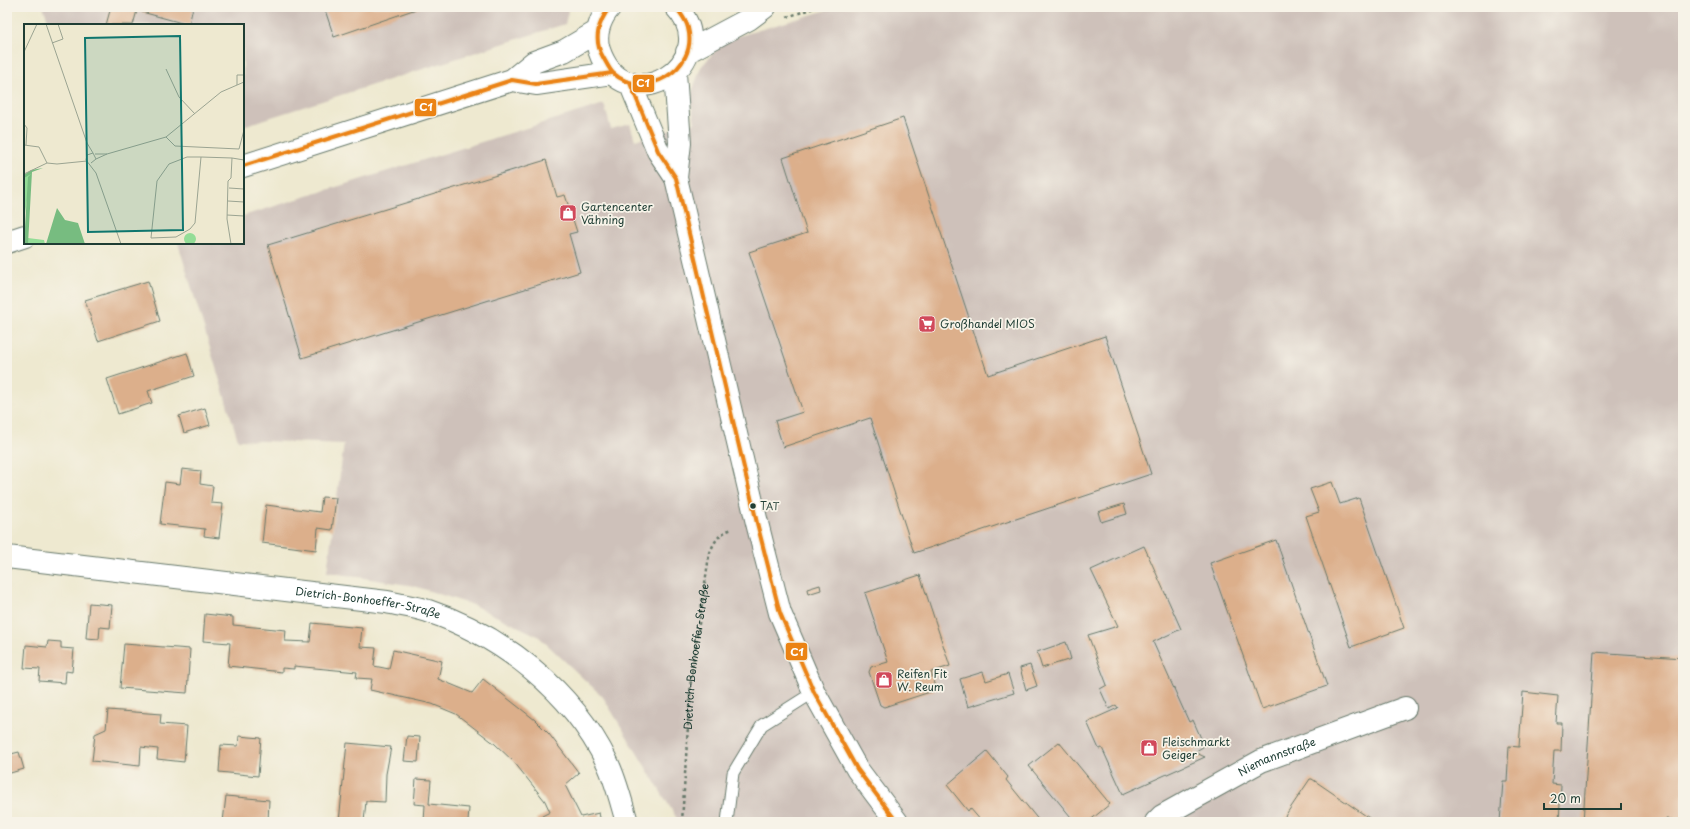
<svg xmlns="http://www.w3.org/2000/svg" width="1690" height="829" font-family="'Playpen Sans',sans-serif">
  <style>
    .industrial { fill: #cec1ba }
    .building { fill: #dcaf8b }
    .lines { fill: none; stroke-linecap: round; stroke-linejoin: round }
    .lane-casing { stroke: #67796b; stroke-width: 13 }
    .street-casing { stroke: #67796b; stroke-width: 24 }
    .secondary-casing { stroke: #67796b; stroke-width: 24 }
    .path { stroke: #67796b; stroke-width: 2.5; stroke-dasharray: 3 3; stroke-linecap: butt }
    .lane { stroke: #fff; stroke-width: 11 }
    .street { stroke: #fff; stroke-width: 22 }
    .secondary { stroke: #fff; stroke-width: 22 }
    .bus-1-casing { stroke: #f7f3e8; stroke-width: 7 }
    .bus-1 { stroke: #eb8314; stroke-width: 4 }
    .bus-dot { fill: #1f3d34; stroke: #f7f3e8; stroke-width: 1.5 }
    .labels { text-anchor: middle; stroke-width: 3.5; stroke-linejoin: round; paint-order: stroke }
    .bus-label { font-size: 10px; fill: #1f3d34; stroke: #f7f3e8; text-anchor: start }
    .poi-label { font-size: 11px; fill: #1f3d34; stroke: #f7f3e8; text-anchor: start }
    .street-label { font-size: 11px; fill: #1f3d34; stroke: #f7f3e8 }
    .inset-road { fill: none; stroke: #9ba492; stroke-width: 1 }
    .view { fill: #0f766e; fill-opacity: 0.15; stroke: #0f766e; stroke-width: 2 }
    .inset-edge { fill: none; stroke: #1f3d34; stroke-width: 2 }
    .line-badge { stroke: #f7f3e8; stroke-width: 1.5 }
    .badge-label { font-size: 11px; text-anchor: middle; font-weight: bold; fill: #fff }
  </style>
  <rect width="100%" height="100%" fill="#f7f3e8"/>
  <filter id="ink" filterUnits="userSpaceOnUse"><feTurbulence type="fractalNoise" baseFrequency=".025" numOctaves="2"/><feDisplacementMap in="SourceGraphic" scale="8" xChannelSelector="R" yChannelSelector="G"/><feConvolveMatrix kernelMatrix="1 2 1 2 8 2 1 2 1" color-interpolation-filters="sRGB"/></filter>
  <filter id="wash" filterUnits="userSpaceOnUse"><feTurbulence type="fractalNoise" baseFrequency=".012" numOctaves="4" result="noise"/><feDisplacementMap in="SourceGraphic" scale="16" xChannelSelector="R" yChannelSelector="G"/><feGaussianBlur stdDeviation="0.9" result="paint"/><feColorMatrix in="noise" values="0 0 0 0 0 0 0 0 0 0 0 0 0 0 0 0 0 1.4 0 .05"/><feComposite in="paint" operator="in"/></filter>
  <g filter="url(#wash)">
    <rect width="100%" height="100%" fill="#eee9d0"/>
    <path class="industrial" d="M43,7H569L565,24L243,126V25H50Z
      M837,7H1683V822H679L603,697L538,636L473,605L414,586L327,572L344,444L238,440L178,243H243V216L604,104L611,129L630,124L635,140L695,123L690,98L701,67L722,43L739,36Z"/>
    <g id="blocks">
      <path class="building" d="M111,7H138L133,25H106Z
        M143,7H193L189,25L142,12Z
        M324,7H422L334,37Z
        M903,118L988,375L1105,336L1151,474L914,553L870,418L783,447L775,421L803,412L749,252L807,233L783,158Z
        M546,160L557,197L565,195L577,232L569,234L580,272L302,358L268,245Z
        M148,281L160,321L98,341L85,300Z
        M187,353L194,376L148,391L152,403L118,414L107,379Z
        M205,408L210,425L184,433L179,416Z
        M182,469L201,471L200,484L213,486L211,503L223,504L219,538L204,536L205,529L160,524L165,482L180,484Z
        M1332,482L1340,504L1359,498L1404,628L1351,647L1306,516L1319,512L1310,489Z
        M322,497L336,498L332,530L318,528L316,550L262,543L266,505L320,512Z
        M1124,504L1127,514L1101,522L1098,512Z
        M1276,540L1327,686L1262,709L1210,563Z
        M1144,546L1181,629L1153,642L1189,722L1193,720L1204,745L1203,747L1194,752L1205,757L1123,794L1102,748L1099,749L1087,722L1118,708L1116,705L1109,709L1100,689L1107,685L1088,635L1118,626L1091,570Z
        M920,575L950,666L931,672L936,687L933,691L884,707L880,705L869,672L871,667L888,662L865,593Z
        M820,585L821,590L808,594L807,589Z
        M89,603L112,605L110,628L100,627L99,639L86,638Z
        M205,614L233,617V625L286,630L285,641L310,642L312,623L362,628L360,647L376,648L374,666L389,669L393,650L442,661L438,679L472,693L483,679L535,720L549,734L579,773L565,785L581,817L599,813L601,822H538L536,819L550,812L545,801L514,762L495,744L456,714L432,704L370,690L372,679L356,678L357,672L294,666V669L282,668V672L228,666L230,643L203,641Z
        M48,641L61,642V648L74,649L72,672L66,671L65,683L39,681L40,669L24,668L26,645L47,647Z
        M1066,642L1071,659L1042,668L1037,652Z
        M124,644L190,649L187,693L120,688Z
        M1594,652L1683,658V820L1666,819V822H1583Z
        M1030,665L1037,686L1026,690L1020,668Z
        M983,672L986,681L1008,674L1014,693L968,707L960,679Z
        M1523,692L1558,696L1556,723H1562L1561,751H1554L1552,784L1561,785L1559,822H1500L1503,781H1507L1509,746L1519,747Z
        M108,710L161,714L160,724L187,726L184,762L157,759L158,749L141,747L140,766L92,761L95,734L106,729Z
        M239,736L261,738L258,776L219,772L221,745L238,746Z
        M407,736L420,737L418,762L404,761Z
        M1059,742L1110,804L1088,822H1075L1029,766Z
        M347,743L391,747L386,774L385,802L366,801L364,822H339Z
        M987,751L1008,777L1006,780L1040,822H982L970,808L968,811L947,785Z
        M19,752L24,769L7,774V755Z
        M416,779L431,780L429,804L469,808L468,822H424L425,805L414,804Z
        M1310,779H1312L1375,822H1281Z
        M226,796L269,800L268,822H223Z"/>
    </g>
  </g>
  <g filter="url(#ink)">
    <use href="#blocks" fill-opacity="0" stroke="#67796b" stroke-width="1"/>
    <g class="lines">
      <defs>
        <path id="lane" d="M727,822L733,773L762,725L814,692"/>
        <g id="street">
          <path d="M675,73L680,143L676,178L757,523L780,613L814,692L857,769L897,822"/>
          <path d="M630,83L658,151L676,178"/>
          <path id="s2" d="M7,557L387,602C400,605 415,607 428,611C503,636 572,691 607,762C616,780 621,802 627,822"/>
          <path id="s3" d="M1156,822L1162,816L1261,761L1405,708"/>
        </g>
        <path id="secondary" d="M610,7C600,18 594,35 599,50C625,127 727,61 676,7
          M687,52L749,19L765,7
          M512,80L536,84L612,73
          M243,166L512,80L534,62L564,51L598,31
          M7,242L25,236"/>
      </defs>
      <use href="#lane" class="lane-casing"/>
      <use href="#street" class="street-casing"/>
      <use href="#secondary" class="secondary-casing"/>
      <g class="path">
        <path d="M787,17L817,7"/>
        <path id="s1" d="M682,822L691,678L709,556C713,543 719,532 733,529"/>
      </g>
      <use href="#lane" class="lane"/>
      <use href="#street" class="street"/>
      <use href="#secondary" class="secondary"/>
      <defs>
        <path id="bus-1" d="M610,7C598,22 593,40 603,57C606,62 609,69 613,73C644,101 699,70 688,28C687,21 680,13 676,7
          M630,83L658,151L676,178L757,523L780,613L814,692L857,769L897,822
          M243,166L512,80L536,84L612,73"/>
      </defs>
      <use href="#bus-1" class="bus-1-casing"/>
      <use href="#bus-1" class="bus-1"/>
    </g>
  </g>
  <defs>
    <symbol id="shop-square" viewBox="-11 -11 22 22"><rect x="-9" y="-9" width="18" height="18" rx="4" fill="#d1495b" stroke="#f7f3e8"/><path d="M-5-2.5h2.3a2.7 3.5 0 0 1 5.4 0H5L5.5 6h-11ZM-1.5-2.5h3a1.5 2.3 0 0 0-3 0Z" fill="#fff"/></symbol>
    <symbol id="supermarket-square" viewBox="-11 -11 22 22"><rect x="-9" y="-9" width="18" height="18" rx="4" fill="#d1495b" stroke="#f7f3e8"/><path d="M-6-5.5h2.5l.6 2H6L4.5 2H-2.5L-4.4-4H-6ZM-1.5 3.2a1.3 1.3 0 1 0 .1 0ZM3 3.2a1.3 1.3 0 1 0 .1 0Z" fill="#fff"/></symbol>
  </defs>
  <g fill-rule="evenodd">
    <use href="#shop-square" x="558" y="203" width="20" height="20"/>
    <use href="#supermarket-square" x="917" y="314" width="20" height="20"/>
    <use href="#shop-square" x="874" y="670" width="20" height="20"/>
    <use href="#shop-square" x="1139" y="738" width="20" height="20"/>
  </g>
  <circle class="bus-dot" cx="753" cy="506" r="3.5"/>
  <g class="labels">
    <g class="bus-label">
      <text x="760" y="510">TAT</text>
    </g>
    <g class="poi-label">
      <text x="581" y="211">Gartencenter<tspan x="581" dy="13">Vähning</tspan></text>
      <text x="940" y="328">Großhandel MIOS</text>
      <text x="897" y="678">Reifen Fit<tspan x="897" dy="13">W. Reum</tspan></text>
      <text x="1162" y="746">Fleischmarkt<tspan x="1162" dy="13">Geiger</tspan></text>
    </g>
    <g class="street-label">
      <text dy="4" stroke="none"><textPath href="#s2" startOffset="364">Dietrich-Bonhoeffer-Straße</textPath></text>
      <text dy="4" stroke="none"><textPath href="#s1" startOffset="166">Dietrich-Bonhoeffer-Straße</textPath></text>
      <text dy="4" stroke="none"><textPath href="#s3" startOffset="138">Niemannstraße</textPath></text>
    </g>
  </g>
  <g transform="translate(24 24)">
    <rect width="220" height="220" fill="#eee9d0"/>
    <path d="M6,149L7,150L0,196V154ZM160 215a6 6 0 1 1 12 0a6 6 0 1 1-12 0ZM4,214L20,216L21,220H4Z" fill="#94dd97"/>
    <path d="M19,144L8,148L4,220H0L4,153L7,150L0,154V151L7,146ZM33,184L41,196L54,199L61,220H22Z" fill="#77bc80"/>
    <path class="inset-road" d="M22,0L63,119L69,129M28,19L39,15L34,0M0,28L13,0M142,45L155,73L171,90M213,61V51H220M0,100L3,104L2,121M142,113L151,122L215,125L220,106M0,121L15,123L23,139M71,130H83L142,113L197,68L220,58M177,133L171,199L166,205L152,213L127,214L133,157L145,140L163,133H177L208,134L220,136M72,135L83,130M23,139L33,140L63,137M67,139L72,135L69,129L63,131L62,136L72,149L97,220M0,150L23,139M205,164L220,165M204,177L220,178M203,191L220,192M207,220L203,195L204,157L207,154L208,134"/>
    <path class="view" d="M156,12L159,206L64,208L61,14Z"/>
    <rect width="220" height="220" class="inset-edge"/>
  </g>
  <g class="line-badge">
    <rect x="632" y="74" width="23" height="19" rx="4" fill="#eb8314"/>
    <rect x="414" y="98" width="23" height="19" rx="4" fill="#eb8314"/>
    <rect x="785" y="642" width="23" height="19" rx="4" fill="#eb8314"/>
  </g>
  <g class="badge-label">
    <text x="643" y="87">C1</text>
    <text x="426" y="111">C1</text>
    <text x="797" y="656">C1</text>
  </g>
  <rect width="1690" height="829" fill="none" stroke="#f7f3e8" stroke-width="24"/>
  <path d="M1544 803v6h77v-6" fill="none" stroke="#1f3d34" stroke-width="2"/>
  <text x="1550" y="803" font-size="12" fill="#1f3d34" stroke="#f7f3e8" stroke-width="3" paint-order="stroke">20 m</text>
</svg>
